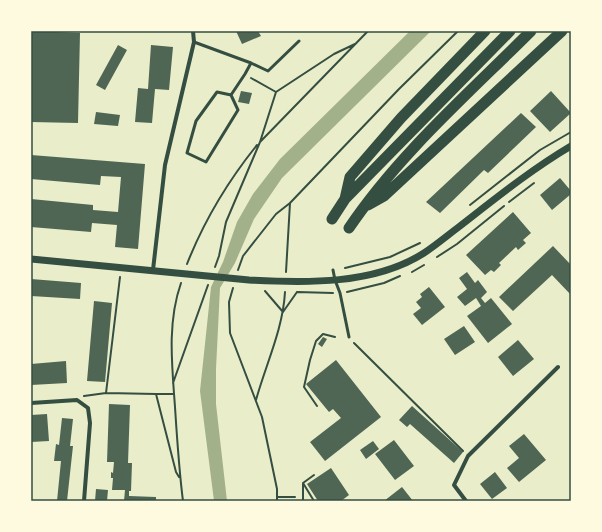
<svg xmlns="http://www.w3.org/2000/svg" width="602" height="532" font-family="'Open Sans',sans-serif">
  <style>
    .water { fill: #a3b18a }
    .building { fill: #4f6655 }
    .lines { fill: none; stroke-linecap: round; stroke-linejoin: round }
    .path { stroke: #344e41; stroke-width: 2 }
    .service { stroke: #344e41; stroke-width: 3 }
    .minor { stroke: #344e41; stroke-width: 4 }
    .tertiary { stroke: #344e41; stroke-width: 7 }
    .trunk { stroke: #344e41; stroke-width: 11 }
    .neatline { fill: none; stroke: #344e41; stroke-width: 1.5 }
  </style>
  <rect width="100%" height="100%" fill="#e9edc9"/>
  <path class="water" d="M410,31H431L282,178L254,219L235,263L220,288L216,369V404L227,501H214L200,391L211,287L223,262L237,222L253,194L280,159Z"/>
  <path class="building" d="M31,31L80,33L78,123L31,122Z
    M236,31H258L261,36L242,44Z
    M118,45L127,50L105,90L96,85Z
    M151,45L173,47L169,90L155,89L152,123L135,122L138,88L148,89Z
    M241,91L252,93L249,104L238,102Z
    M551,91L571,113L550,132L530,111Z
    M96,112L120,115L118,126L94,124Z
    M521,113L536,127L488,173L484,170L440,213L426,202Z
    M31,155L145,164L138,249L115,247L117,225L92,223L91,232L31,227V199L93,205V210L118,212L121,177L101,176L100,185L31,179Z
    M560,178L571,191V194L552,210L540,195Z
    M513,212L531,233L523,240L526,243L518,250L516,247L499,263L501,265L494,272L491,270L485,275L466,255Z
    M553,246L571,265V295L552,275L513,311L499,297Z
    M467,272L475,283L478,280L487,292L481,298L485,303L491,298L512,324L488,343L467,316L481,306L476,298L465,306L457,297L467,289L459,278Z
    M31,279L81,283L80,299L31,296Z
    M429,287L445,307L422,325L413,314L421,308L416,302L422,297L420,294Z
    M94,301L112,303L105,382L87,381Z
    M464,326L475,342L455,355L444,339Z
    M323,337L327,339L322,347L318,344Z
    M518,340L534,359L513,376L498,357Z
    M336,360L381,417L325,461L310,442L341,418L333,409L329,412L306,384Z
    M66,361L67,383L31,385V364Z
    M109,404L130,405L128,463H132L131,491H129V496L156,497V501H124L125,490H112L113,478H111V472L113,473L114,462H107Z
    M412,406L463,452L454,463L410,424L407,427L399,420Z
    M47,414L49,441L31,442V415Z
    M62,418L73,419L70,446H73L67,501H57L61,461H54L56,444L59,445Z
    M524,434L546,460L519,482L507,468L519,458L509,446Z
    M394,440L414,466L395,480L375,454Z
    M373,441L379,449L366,459L360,450Z
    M331,468L349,495L341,501H318L307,484Z
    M495,472L507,488L492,499L480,484Z
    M402,487L413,501H384Z
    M96,489L108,490L107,501H95Z"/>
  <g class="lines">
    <path class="path" d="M251,78L276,92
      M260,142L368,31
      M509,202L534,183
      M470,205L540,150L571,132
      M437,257L457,244L504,206
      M187,264C204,221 228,181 257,145
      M215,267L219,256L226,222L260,142L276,92L334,54L355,44
      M345,268L390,257L420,243
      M238,270L243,256L276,214L290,203L399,89L458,31
      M286,272L290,203
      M412,272L424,265
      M181,283C167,323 172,365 175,407C177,438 179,470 183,501
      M233,288L229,302L230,333L262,417L277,489V501
      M265,291L283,312L297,292
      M297,292L333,293
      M347,292L384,283L400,276
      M354,343L463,451
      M173,383L208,285
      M106,393L120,277
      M156,394H174
      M84,396L106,393L156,394L176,472L179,477
      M256,400C266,364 283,329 285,292
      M317,406L304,387L310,360L316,341L323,334L335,337
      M303,483L314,501
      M303,483L314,475
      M303,484V501
      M277,497H295"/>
    <path class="service" d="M194,42L251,63L245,74L231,95L217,92L196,121L187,153L206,162L238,110L231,95
      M251,63L268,71L299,41
      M333,270L335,280L340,293L349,337"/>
    <path class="minor" d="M153,270L165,165L194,42L193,31
      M31,403L77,400L88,408L90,423L84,501
      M466,501L454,485L468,456L558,367"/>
    <path class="tertiary" d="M31,259L249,280C306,283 374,285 424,253C436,245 448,235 460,226C496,198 532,169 571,146"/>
    <path class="trunk" d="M345,199L350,177L401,118L485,31
      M368,205L384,196L562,31
      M332,219L345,199L510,31
      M349,228C399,154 468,94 531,31"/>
  </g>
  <rect width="602" height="532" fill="none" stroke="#fefae0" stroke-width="64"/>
  <rect x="32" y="32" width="538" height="468" class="neatline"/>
</svg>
